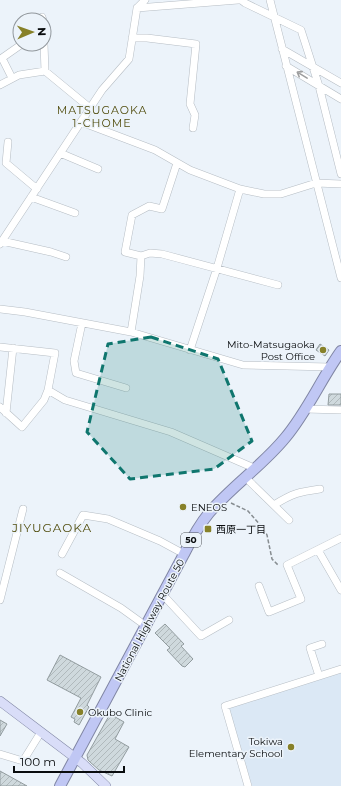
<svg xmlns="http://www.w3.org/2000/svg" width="341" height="786" font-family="Montserrat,'Noto Sans JP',sans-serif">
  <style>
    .built { fill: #dbe8f5 }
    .building { fill: url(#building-hatch); stroke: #929c9f }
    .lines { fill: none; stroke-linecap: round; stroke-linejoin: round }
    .minor-casing { stroke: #b6bdc4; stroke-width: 8 }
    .major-casing { stroke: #8086a4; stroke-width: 10 }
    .highway-casing { stroke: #8086a4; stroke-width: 12 }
    .path { stroke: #878d91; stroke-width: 1.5; stroke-dasharray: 4 2; stroke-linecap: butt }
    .minor { stroke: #fff; stroke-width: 7 }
    .major { stroke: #d9ddf8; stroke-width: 9 }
    .highway { stroke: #c0c7f4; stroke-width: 10 }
    .oneway { stroke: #9d9e9f }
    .marked { fill: #0f766e; fill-opacity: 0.2; stroke: #0f766e; stroke-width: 3; stroke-dasharray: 8 5; stroke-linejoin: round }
    .poi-dot { fill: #878129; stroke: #ecf3fa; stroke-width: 1.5 }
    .labels { text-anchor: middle; stroke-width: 3; stroke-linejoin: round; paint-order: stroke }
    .shield { fill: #ecf3fa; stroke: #4d5155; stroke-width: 1 }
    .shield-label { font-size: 9px; font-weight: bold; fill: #090c0e }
    .poi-label { font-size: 10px; fill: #090c0e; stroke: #ecf3fa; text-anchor: start }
    .street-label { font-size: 10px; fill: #090c0e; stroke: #ecf3fa }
    .neighbourhood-label { font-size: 11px; letter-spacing: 1px; fill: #524e0f; stroke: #ecf3fa }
    .quarter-label { font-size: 12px; letter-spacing: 1px; fill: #524e0f; stroke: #ecf3fa }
  </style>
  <defs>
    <pattern id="building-hatch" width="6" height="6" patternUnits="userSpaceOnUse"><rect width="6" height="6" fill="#cfd9dd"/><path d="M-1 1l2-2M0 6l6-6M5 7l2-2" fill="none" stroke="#b0b9bc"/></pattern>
  </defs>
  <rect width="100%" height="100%" fill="#ecf3fa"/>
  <path class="built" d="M341,672V786H252L229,708Z"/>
  <path class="building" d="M320,344L329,350L325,356L316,350Z
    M329,394H341V405H328Z
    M165,624L184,644L181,646L193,659L185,667L182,666L167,650L170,648L155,633Z
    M60,655L101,677L87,705L89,707L79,725L74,722L75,719L71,717L81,698L47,680Z
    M110,714L124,722L115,739L129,747L112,776L99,770L90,762L88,760L87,755Z
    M0,720L7,724L0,736Z
    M0,771L27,786H0Z"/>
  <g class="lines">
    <defs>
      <path id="minor" d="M241,0L245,3L301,30L319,86L341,174
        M270,0L341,278
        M137,8L238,0
        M42,17L43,20
        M132,38H147L196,44L190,104L195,115L193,128
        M44,44L45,71
        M282,49L341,83
        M286,66L341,99
        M12,78L2,58L22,44
        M0,85L19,75L45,71L90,108
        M81,122L155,150L190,170L240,189L264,194H281L316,183L341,184
        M8,142L6,163L37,189
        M60,153L98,169
        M31,197L75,213
        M2,241L51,252L66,257
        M0,244L102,90L129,59L137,8L145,0
        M141,256L150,253L162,254L278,285
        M0,309L25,312L131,332L243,365L330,367
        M82,323L74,361L76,373L126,388
        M131,332L140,276L141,256L125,252L132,215L149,206L162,209L177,163
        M0,347L55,353L48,390L44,400L22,427L0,407
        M190,350L217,268L240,189
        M48,390L65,400L171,432L254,468
        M305,409L341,410
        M6,413L13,348
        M245,477L289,520
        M274,505C293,493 299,492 320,489
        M318,550L341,590
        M62,554L83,515L108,519L160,541L184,554
        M60,573L121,608L146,626
        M259,586L269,612L301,599L287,565L341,538
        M163,595L201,636L229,620
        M0,600L23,509
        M319,676L310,648L322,644
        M0,754L23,761L41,732
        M248,786L225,706L341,669"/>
      <path id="major" d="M0,701L82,763L106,786"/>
      <path id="highway" d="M60,786L184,554C191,540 199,525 209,513C232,486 263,465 285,438C307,412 321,379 341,351"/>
    </defs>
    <use href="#minor" class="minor-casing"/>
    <use href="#major" class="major-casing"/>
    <use href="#highway" class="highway-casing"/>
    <path class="path" d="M231,503L248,511L263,528L267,535L272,559L279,566"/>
    <use href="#minor" class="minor"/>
    <use href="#major" class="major"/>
    <use href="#highway" class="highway"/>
  </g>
  <defs><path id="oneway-shaft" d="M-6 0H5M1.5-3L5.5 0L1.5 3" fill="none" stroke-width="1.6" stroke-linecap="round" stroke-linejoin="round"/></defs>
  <use class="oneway" href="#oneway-shaft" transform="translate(302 75) rotate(-149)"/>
  <path class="marked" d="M151,337L218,359L252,441L214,469L130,479L87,432L108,344Z"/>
  <g class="poi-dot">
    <circle cx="323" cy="350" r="4"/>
    <circle cx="183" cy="507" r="4"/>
    <rect x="204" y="525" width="8" height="8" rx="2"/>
    <circle cx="80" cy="712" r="4"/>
    <circle cx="291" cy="747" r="4"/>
  </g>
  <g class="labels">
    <rect class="shield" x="181" y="533" width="20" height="14" rx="3"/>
    <g class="shield-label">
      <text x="191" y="543">50</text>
    </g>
    <g class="poi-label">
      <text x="315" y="348" text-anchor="end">Mito-Matsugaoka<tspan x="315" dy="12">Post Office</tspan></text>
      <text x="191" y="511">ENEOS</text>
      <text x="216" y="533">西原一丁目</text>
      <text x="88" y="716">Okubo Clinic</text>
      <text x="283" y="745" text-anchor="end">Tokiwa<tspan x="283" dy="12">Elementary School</tspan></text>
    </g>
    <g class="street-label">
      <text transform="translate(149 620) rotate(-62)" y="4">National Highway Route 50</text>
    </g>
    <g class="neighbourhood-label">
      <text x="102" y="114">MATSUGAOKA<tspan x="102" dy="13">1-CHOME</tspan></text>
    </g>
    <g class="quarter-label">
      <text x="52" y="532">JIYUGAOKA</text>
    </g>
  </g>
  <g transform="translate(32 32) rotate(88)"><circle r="19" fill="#ecf3fa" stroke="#91979c"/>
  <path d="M0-3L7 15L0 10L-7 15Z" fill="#878129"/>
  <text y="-6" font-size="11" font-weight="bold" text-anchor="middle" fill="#090c0e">N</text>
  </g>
  <path d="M14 766v6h110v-6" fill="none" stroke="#090c0e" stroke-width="2"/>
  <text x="20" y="766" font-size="12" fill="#090c0e" stroke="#ecf3fa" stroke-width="3" paint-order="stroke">100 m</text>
</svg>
